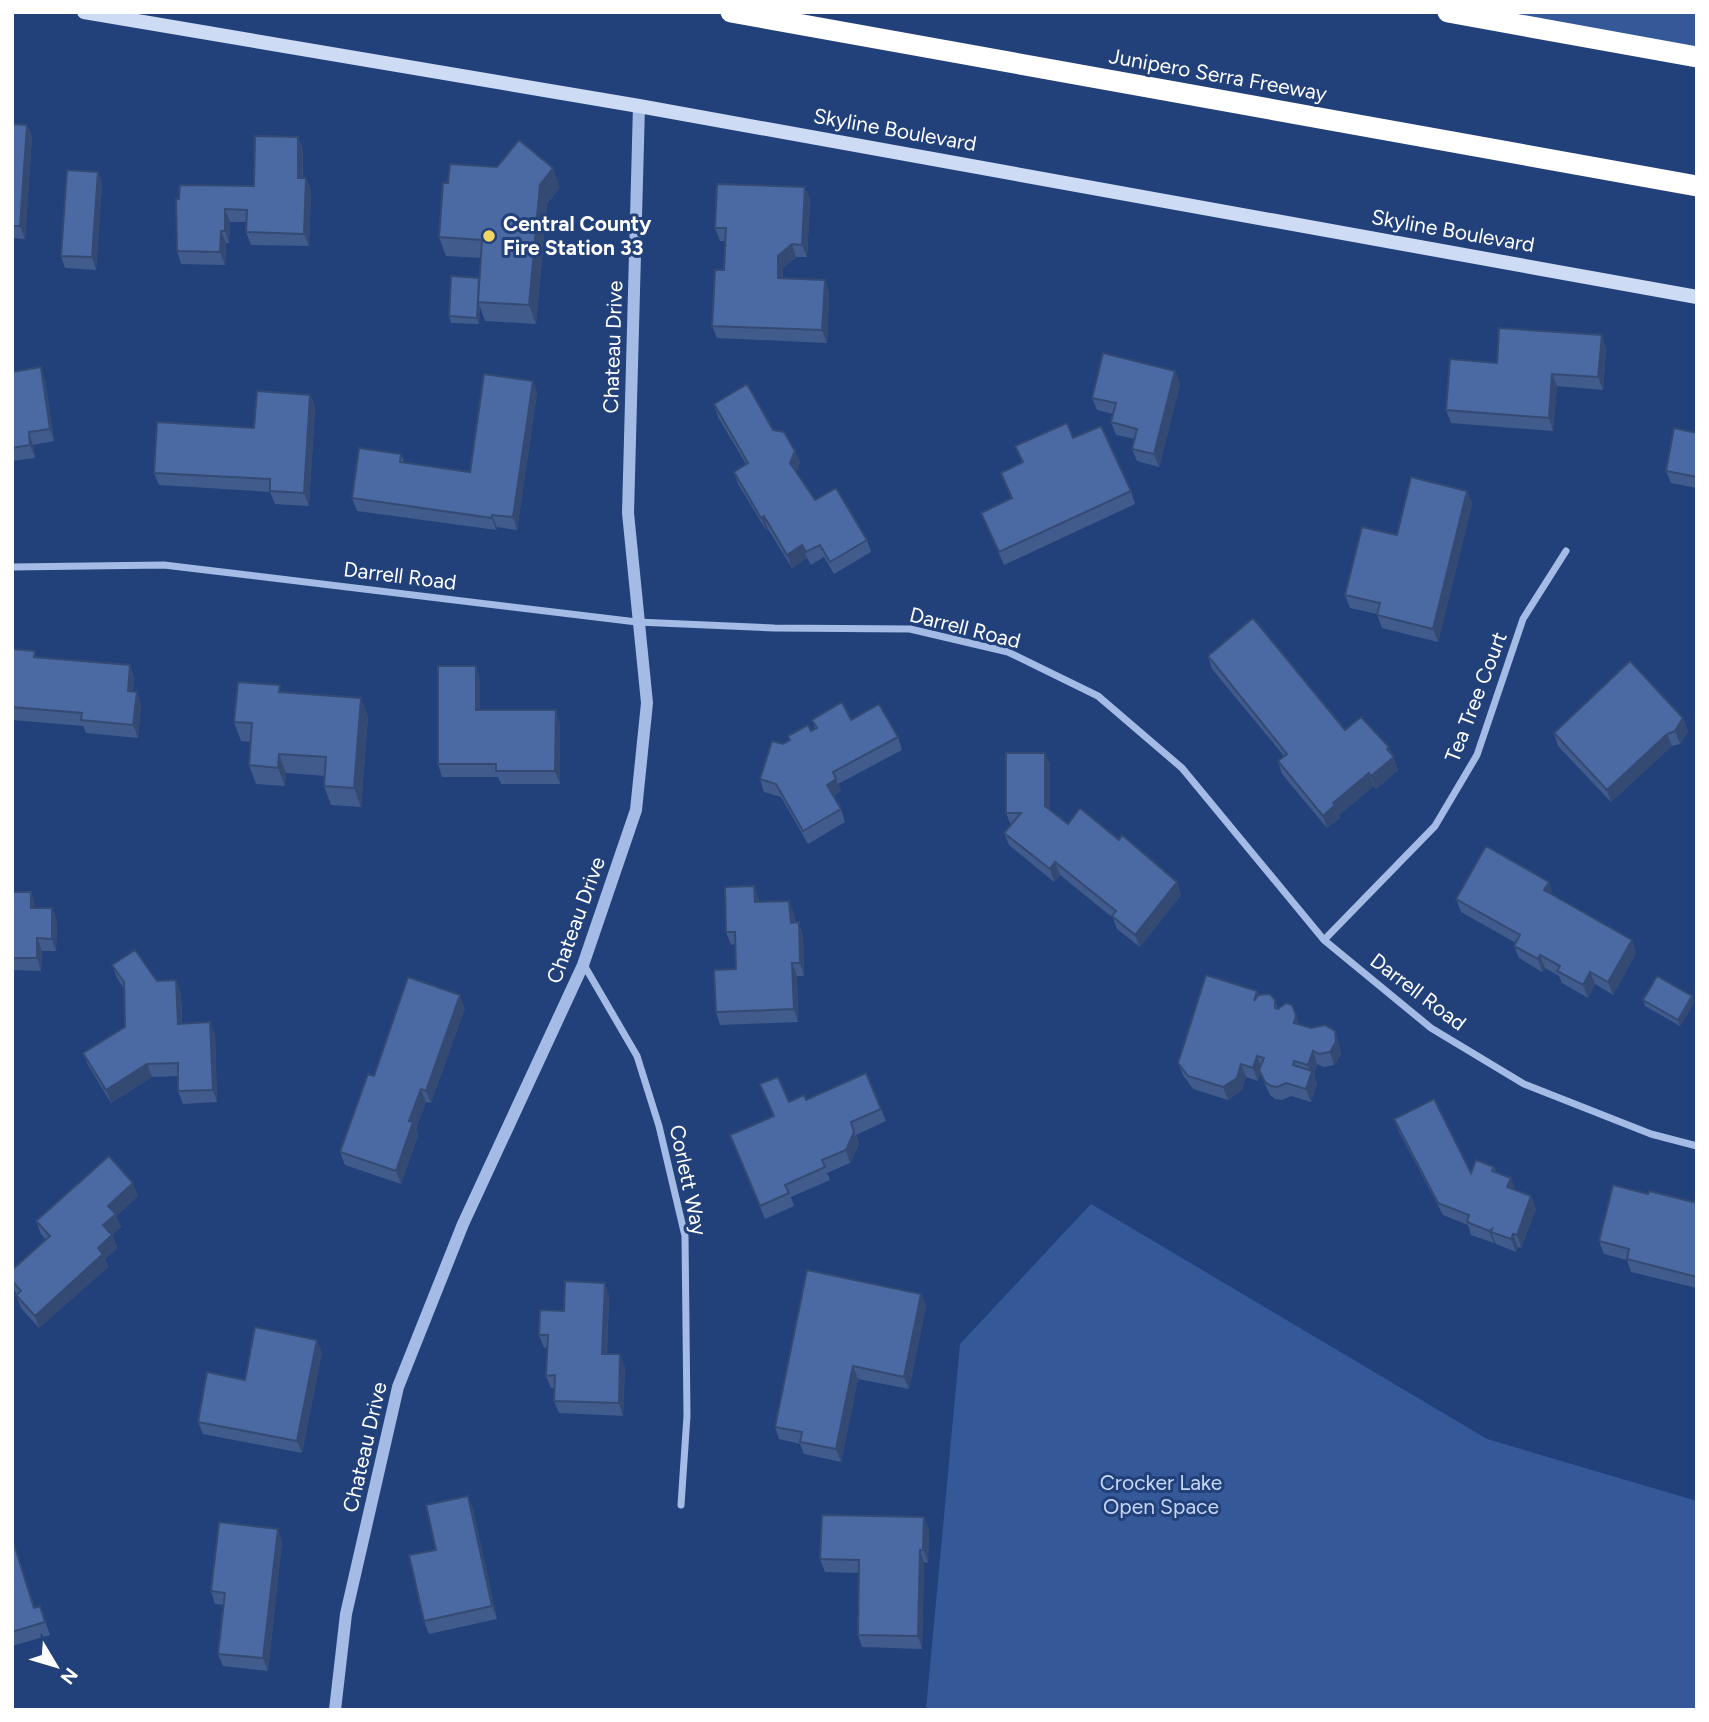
<svg xmlns="http://www.w3.org/2000/svg" width="1709" height="1722" font-family="Figtree,sans-serif">
  <style>
    .green { fill: #355998 }
    .lines { fill: none; stroke-linecap: round; stroke-linejoin: round }
    .minor { stroke: #a4bce5; stroke-width: 7 }
    .tertiary { stroke: #a4bce5; stroke-width: 12 }
    .secondary { stroke: #cddbf4; stroke-width: 14 }
    .motorway { stroke: #fff; stroke-width: 21 }
    .wall { fill: #405b8c }
    .shaded-wall { fill: #344a72 }
    .building { fill: #4b6aa3; stroke: #344a72; stroke-width: 2 }
    .poi-dot { fill: #f1d466; stroke: #22417a; stroke-width: 2.5 }
    .labels { text-anchor: middle; stroke-width: 6; stroke-linejoin: round; paint-order: stroke }
    .street-label { font-size: 21px; fill: #fff; stroke: #22417a }
    .poi-label { font-size: 21px; font-weight: bold; fill: #fff; stroke: #22417a; text-anchor: start }
    .park-label { font-size: 21px; fill: #c7d7f4; stroke: #22417a }
  </style>
  <rect width="100%" height="100%" fill="#22417a"/>
  <path class="green" d="M1448,12H1697V57Z
    M1091,1204L1487,1439L1697,1501V1710H926L960,1344Z"/>
  <g class="lines">
    <path class="minor" d="M12,567L164,565L637,622L774,628L910,629L1008,652L1098,696L1182,768L1324,940L1431,1028L1524,1084L1651,1134L1697,1146
      M1324,940L1435,826L1477,755L1523,619L1566,551
      M584,965L637,1056L659,1126L685,1236L687,1416L681,1505"/>
    <path class="tertiary" d="M335,1710L346,1614L398,1387L463,1224L583,965L636,810L647,703L628,513L639,106"/>
    <path class="secondary" d="M84,12L639,106L1697,297"/>
    <path class="motorway" d="M731,12L1697,186
      M1448,12L1697,57"/>
  </g>
  <path class="wall" d="M12,124L27,125L32,137L25,239L12,238Z
    M298,137L303,150V178H306L311,191L309,246L251,245L246,232V222H230L229,243H226L225,265L181,264L177,251L254,186Z
    M98,172L102,184L96,270L65,268L61,256Z
    M560,187L547,204L536,324L485,321L480,307L479,324L451,323L449,316L480,280L481,258L446,256L439,237Z
    M805,187L810,200L807,257H796L783,268V278L825,280L829,293L827,343L717,338L712,326L724,270L726,241H720L715,228Z
    M1606,348L1603,390L1557,386L1553,431L1451,423L1446,410L1497,363Z
    M1175,371L1180,384L1159,467L1137,461L1132,449L1135,439L1116,435L1111,422L1113,414L1097,410L1092,398Z
    M12,372L45,380L54,441L33,445L35,458L12,461Z
    M533,381L537,393L517,530L497,527L496,530L357,511L352,498L401,454L404,462L470,472Z
    M310,395L315,407L309,506L275,504L270,492L159,485L154,473L254,428Z
    M714,404L773,430L795,451L800,463L796,472L815,500L867,540L871,552L834,574L824,557L811,565L807,558L792,568L768,529L766,530L738,484L734,472L746,464L718,417Z
    M1697,433V488L1671,483L1666,471Z
    M1073,438L1131,491L1135,504L1004,565L981,513L1011,499L1001,473L1022,463L1015,446Z
    M1467,491L1472,504L1438,642L1382,628L1377,614L1350,608L1345,595L1397,535Z
    M12,649L37,657L130,665L134,677L133,691L141,704L138,738L86,733L83,726L12,720Z
    M1208,656L1345,730L1389,747L1398,770L1376,789L1374,786L1339,815L1340,818L1327,828L1282,774L1278,761L1284,756L1212,669Z
    M480,679V710L560,723V784H501L498,777H442L438,764Z
    M282,692L368,716L361,807L331,805L324,786L325,776L286,773L285,786L256,784L249,765L251,742L241,741L234,722Z
    M1683,718L1688,731L1680,744L1672,746L1611,802L1558,746L1554,733Z
    M812,720H851L898,737L902,750L838,784L841,791L833,796L841,809L845,822L808,844L781,797L764,792L760,779L783,744L815,729Z
    M1045,753L1050,766V810L1068,824L1119,840L1177,882L1181,895L1140,947L1117,929L1113,918L1060,875L1054,882L1009,845L1004,833L1011,825L1006,813Z
    M754,886L759,902L789,901L794,914L795,923L803,935L804,976H797L798,1022L720,1025L716,1012L736,969L735,944L731,945L726,932Z
    M12,892L35,905V908H52L57,921L56,951H42L41,971L12,970Z
    M1553,895L1632,940L1636,953L1613,995L1595,984L1588,998L1562,983L1559,976L1545,968L1542,972L1519,958L1514,946L1516,943L1461,912L1456,899Z
    M112,965L157,981L181,993L182,1023L215,1035L217,1102L183,1104L178,1091V1076L152,1077L111,1103L88,1065L83,1053L125,1027L124,989L117,978Z
    M1257,991L1258,995L1275,1000L1278,1009L1300,1025L1311,1028L1335,1031L1339,1044L1341,1055L1334,1065L1324,1067L1317,1064L1314,1075L1317,1084L1311,1102L1291,1096L1282,1100L1275,1099L1270,1095L1260,1073L1258,1081L1246,1077L1242,1090L1228,1100L1193,1089L1183,1075L1178,1063Z
    M1692,996L1694,1002L1680,1026L1645,1006L1643,1000Z
    M465,1008L431,1103L426,1102L416,1129L418,1135L401,1184L345,1165L340,1152L374,1076Z
    M760,1084L789,1102L806,1100L881,1109L886,1121L856,1135L859,1144L850,1163L827,1173L830,1180L791,1197L794,1206L765,1219L730,1135L773,1116Z
    M1394,1119L1471,1173L1494,1167L1496,1172L1536,1209L1521,1248L1518,1247L1516,1252L1496,1244L1495,1242L1494,1243L1471,1235L1468,1225L1443,1215L1399,1132Z
    M1648,1194L1697,1203V1288L1631,1272L1627,1260L1604,1254L1599,1241Z
    M138,1196L116,1216L121,1227L112,1235L117,1248L105,1259L108,1267L39,1328L21,1308L16,1295L17,1294L12,1288V1270L46,1240L41,1234L36,1221Z
    M921,1294L926,1306L909,1389L858,1379L841,1462L804,1454L800,1444L779,1439L775,1427Z
    M609,1295L607,1354L625,1367L623,1416L559,1413L554,1401V1388H551L546,1376L547,1347L544,1348L539,1335L564,1311Z
    M322,1352L302,1453L203,1434L198,1422L245,1380Z
    M468,1496L473,1509L497,1619L429,1634L424,1621L436,1550Z
    M929,1529L928,1563L924,1562L922,1649L862,1647L858,1635L859,1573L825,1572L820,1559Z
    M12,1538L35,1608L40,1606L50,1635L12,1646Z
    M282,1542L268,1671L223,1666L218,1654L224,1605L215,1604L211,1591Z"/>
  <path class="shaded-wall" d="M27,125L32,137L25,239L20,226Z
    M298,137L303,150L302,191L298,178Z
    M553,168L560,187L547,204L536,324L529,305L540,185Z
    M98,172L102,184L96,270L92,257Z
    M306,178L311,191L309,246L304,234Z
    M805,187L810,200L807,257L802,245Z
    M225,209L230,222L229,243L225,231Z
    M221,231L226,243L225,265L220,252Z
    M792,244L796,257L783,268L782,291L778,278V256Z
    M479,278L478,302L480,307L479,324L477,318Z
    M825,280L829,293L827,343L822,330Z
    M1602,335L1606,348L1603,390L1598,377Z
    M41,367L45,380L54,441L50,429Z
    M1175,371L1180,384L1159,467L1154,454Z
    M1552,374L1557,386L1553,431L1549,418Z
    M533,381L537,393L517,530L513,517Z
    M310,395L315,407L309,506L304,493Z
    M29,432L33,445L35,458L30,445Z
    M795,451L800,463L795,476L790,463Z
    M1467,491L1472,504L1438,642L1433,629Z
    M492,515L497,527L496,530L492,518Z
    M764,516L768,529L766,530L761,518Z
    M802,545L807,558L792,568L787,555Z
    M130,665L134,677L132,703L128,691Z
    M476,666L480,679V723L476,710Z
    M137,692L141,704L138,738L133,725Z
    M361,698L368,716L361,807L354,788Z
    M556,710L560,723V784L555,771Z
    M1683,718L1688,731L1680,744L1675,731Z
    M1667,734L1672,746L1611,802L1607,790Z
    M1389,747L1398,770L1376,789L1371,776Z
    M1045,753L1050,766V819L1045,806Z
    M279,754L286,773L285,786L278,768Z
    M1369,773L1374,786L1339,815L1340,818L1327,828L1323,816L1333,803Z
    M836,779L841,791L831,797L827,785Z
    M1055,862L1060,875L1054,882L1050,869Z
    M1177,882L1181,895L1140,947L1135,935Z
    M1549,882L1553,895L1549,903L1544,890Z
    M754,886L759,899V915L755,902Z
    M31,892L35,905V920L31,908Z
    M789,901L794,914L795,936L791,923Z
    M52,908L57,921L56,951L52,939Z
    M799,922L803,935L804,976L800,963Z
    M37,938L42,951L41,971L37,958Z
    M1632,940L1636,953L1613,995L1608,982Z
    M1540,955L1545,968L1542,972L1538,959Z
    M792,963L797,976L798,1022L794,1009Z
    M1590,972L1595,984L1588,998L1583,985Z
    M176,980L181,993L182,1036L178,1024Z
    M460,995L465,1008L431,1103L426,1091Z
    M1692,996L1694,1002L1680,1026L1678,1020Z
    M1292,1005L1297,1018L1301,1028L1294,1023Z
    M210,1022L215,1035L217,1102L213,1090Z
    M1335,1031L1339,1044L1341,1055L1334,1065L1330,1052Z
    M1313,1051L1317,1064L1314,1075L1317,1084L1311,1102L1306,1089L1311,1074L1308,1065Z
    M1257,1056L1262,1069L1258,1081L1253,1068Z
    M147,1064L152,1077L111,1103L106,1090Z
    M1241,1064L1246,1077L1242,1090L1228,1100L1223,1087Z
    M421,1089L426,1102L416,1129L418,1135L401,1184L396,1171L409,1121Z
    M854,1132L859,1144L850,1163L846,1150Z
    M1511,1178L1516,1191L1507,1187Z
    M133,1183L138,1196L116,1216L121,1227L108,1238L103,1225L108,1206Z
    M1531,1196L1536,1209L1521,1248L1517,1235Z
    M1492,1229L1491,1232L1495,1242L1494,1243L1489,1231Z
    M1513,1234L1518,1247L1516,1252L1511,1239Z
    M112,1235L117,1248L105,1259L108,1267L39,1328L35,1316L98,1248Z
    M605,1283L609,1295L606,1367L602,1354Z
    M921,1294L926,1306L909,1389L904,1377Z
    M317,1340L322,1352L302,1453L297,1441Z
    M620,1354L625,1367L623,1416L619,1403Z
    M853,1366L858,1379L841,1462L836,1449Z
    M468,1496L473,1509L497,1619L492,1606Z
    M924,1517L929,1529L928,1563L923,1550Z
    M278,1529L282,1542L268,1671L263,1658Z
    M920,1550L924,1562L922,1649L918,1636Z"/>
  <path class="building" d="M12,124L27,125L20,226H12Z
    M255,136L298,137V178H306L304,234L246,232L247,210L225,209V231H221L220,252L177,251L176,199H179L180,185L254,186Z
    M519,140L553,168L540,185L529,305L478,302L482,240L439,237L443,183H448L450,164L497,167Z
    M67,170L98,172L92,257L61,256Z
    M717,184L805,187L802,245L792,244L778,256V278L825,280L822,330L712,326L715,270H724L726,228H715Z
    M451,276L479,278L477,318L449,316Z
    M1499,328L1602,335L1598,377L1552,374L1549,418L1446,410L1450,359L1497,363Z
    M1103,353L1175,371L1154,454L1132,449L1137,429L1111,422L1116,403L1092,398Z
    M41,367L50,429L29,432L30,445L12,448V372Z
    M484,374L533,381L513,517L492,515V518L352,498L359,448L401,454L400,462L470,472Z
    M747,384L773,430L784,432L795,451L790,463L815,500L836,488L867,540L830,562L820,545L806,552L802,545L787,555L764,516L761,518L734,472L748,463L714,404Z
    M257,391L310,395L304,493L270,491V479L154,473L157,422L254,428Z
    M1067,423L1073,438L1101,426L1131,491L999,552L981,513L1012,498L1001,473L1023,462L1015,446Z
    M1674,428L1697,433V477L1666,471Z
    M1411,477L1467,491L1433,629L1377,615L1380,603L1345,595L1362,527L1397,535Z
    M1253,618L1345,730L1361,717L1389,747L1387,749L1394,757L1371,776L1369,773L1333,803L1335,805L1323,816L1278,761L1287,754L1208,656Z
    M12,649L35,651L34,657L130,665L128,691L137,692L133,725L81,720L82,713L12,707Z
    M1630,661L1683,718L1675,731L1667,734L1607,790L1554,733Z
    M438,666H476V710H556L555,771H496V764H438Z
    M238,682L280,685L279,692L361,698L354,788L324,786L326,757L279,754L278,768L249,765L252,723L234,722Z
    M842,702L851,720L879,704L898,737L833,772L836,779L827,785L841,809L803,831L776,784L760,779L772,741L783,744L790,740L788,736L808,725L811,731L817,728L812,720Z
    M1006,753H1045V806L1068,824L1080,808L1119,840L1122,835L1177,882L1135,935L1112,916L1116,911L1055,862L1050,869L1004,833L1021,813H1006Z
    M1486,846L1549,882L1544,890L1632,940L1608,982L1590,972L1583,985L1557,971L1560,966L1540,955L1538,959L1514,946L1520,935L1456,899Z
    M754,886L755,902L789,901L791,923L799,922L800,963H792L794,1009L716,1012L714,970L736,969L735,932H726L725,887Z
    M12,892H31V908H52V939L37,938V958H12Z
    M135,950L157,981L176,980L178,1024L210,1022L213,1090L178,1091V1063L147,1064L106,1090L83,1053L125,1027L124,982L112,965Z
    M1206,975L1257,991L1254,1001L1258,995L1270,994L1275,1000V1008L1278,1009L1286,1003L1292,1005L1296,1015L1294,1023L1311,1028L1325,1025L1335,1031L1336,1042L1330,1052L1319,1054L1313,1051L1308,1065L1294,1061L1293,1065L1312,1071L1306,1089L1286,1083L1277,1087L1271,1086L1265,1082L1259,1070L1264,1058L1257,1056L1253,1068L1241,1064L1237,1078L1223,1087L1188,1076L1178,1063Z
    M1657,976L1692,996L1678,1020L1643,1000Z
    M408,977L460,995L426,1091L421,1089L409,1121L413,1122L396,1171L340,1152L368,1074L374,1076Z
    M866,1073L881,1109L851,1122L854,1132L846,1150L822,1160L825,1167L785,1185L789,1193L760,1206L730,1135L774,1116L760,1084L778,1077L789,1102L804,1095L806,1100Z
    M1434,1099L1471,1173L1476,1160L1494,1167L1492,1171L1511,1178L1507,1187L1531,1196L1517,1235L1513,1234L1511,1239L1491,1232L1492,1229L1489,1231L1467,1222L1469,1215L1438,1203L1394,1119Z
    M109,1156L133,1183L108,1206L116,1214L103,1225L112,1235L98,1248L103,1254L35,1316L16,1295L21,1291L12,1281V1270L50,1236L36,1221Z
    M1613,1185L1648,1194L1649,1191L1697,1203V1277L1627,1259L1629,1249L1599,1241Z
    M807,1270L921,1294L904,1377L853,1366L836,1449L800,1442L802,1432L775,1427Z
    M565,1281L605,1283L602,1354H620L619,1403L554,1401L555,1375L546,1376L548,1335H539L540,1310L564,1311Z
    M255,1327L317,1340L297,1441L198,1422L207,1372L245,1380Z
    M468,1496L492,1606L424,1621L409,1555L436,1550L426,1505Z
    M822,1515L924,1517L923,1550H920L918,1636L858,1635L859,1560L820,1559Z
    M219,1522L278,1529L263,1658L218,1654L225,1593L211,1591Z
    M12,1538L34,1608L40,1606L45,1622L12,1632Z"/>
  <circle class="poi-dot" cx="489" cy="236" r="7"/>
  <g class="labels">
    <g class="street-label">
      <text transform="translate(1218 75) rotate(10)" y="7">Junipero Serra Freeway</text>
      <text transform="translate(895 130) rotate(10)" y="7">Skyline Boulevard</text>
      <text transform="translate(1453 231) rotate(10)" y="7">Skyline Boulevard</text>
      <text transform="translate(613 347) rotate(-88)" y="7">Chateau Drive</text>
      <text transform="translate(400 576) rotate(7)" y="7">Darrell Road</text>
      <text transform="translate(965 628) rotate(14)" y="7">Darrell Road</text>
      <text transform="translate(1476 697) rotate(-69)" y="7">Tea Tree Court</text>
      <text transform="translate(576 920) rotate(-70)" y="7">Chateau Drive</text>
      <text transform="translate(1418 992) rotate(37)" y="7">Darrell Road</text>
      <text transform="translate(688 1180) rotate(78)" y="7">Corlett Way</text>
      <text transform="translate(365 1447) rotate(-77)" y="7">Chateau Drive</text>
    </g>
    <g class="poi-label">
      <text x="503" y="231">Central County<tspan x="503" dy="24">Fire Station 33</tspan></text>
    </g>
    <g class="park-label">
      <text x="1161" y="1490">Crocker Lake<tspan x="1161" dy="24">Open Space</tspan></text>
    </g>
  </g>
  <rect width="1709" height="1722" fill="none" stroke="#ffffff" stroke-width="28"/>
  <g transform="translate(56 1666) rotate(128)" stroke="#22417a" stroke-width="5" paint-order="stroke">
  <path d="M0-5L12 26L0 18L-12 26Z" fill="#ffffff"/>
  <text y="-10" font-size="19" font-weight="bold" text-anchor="middle" fill="#ffffff">N</text>
  </g>
</svg>
